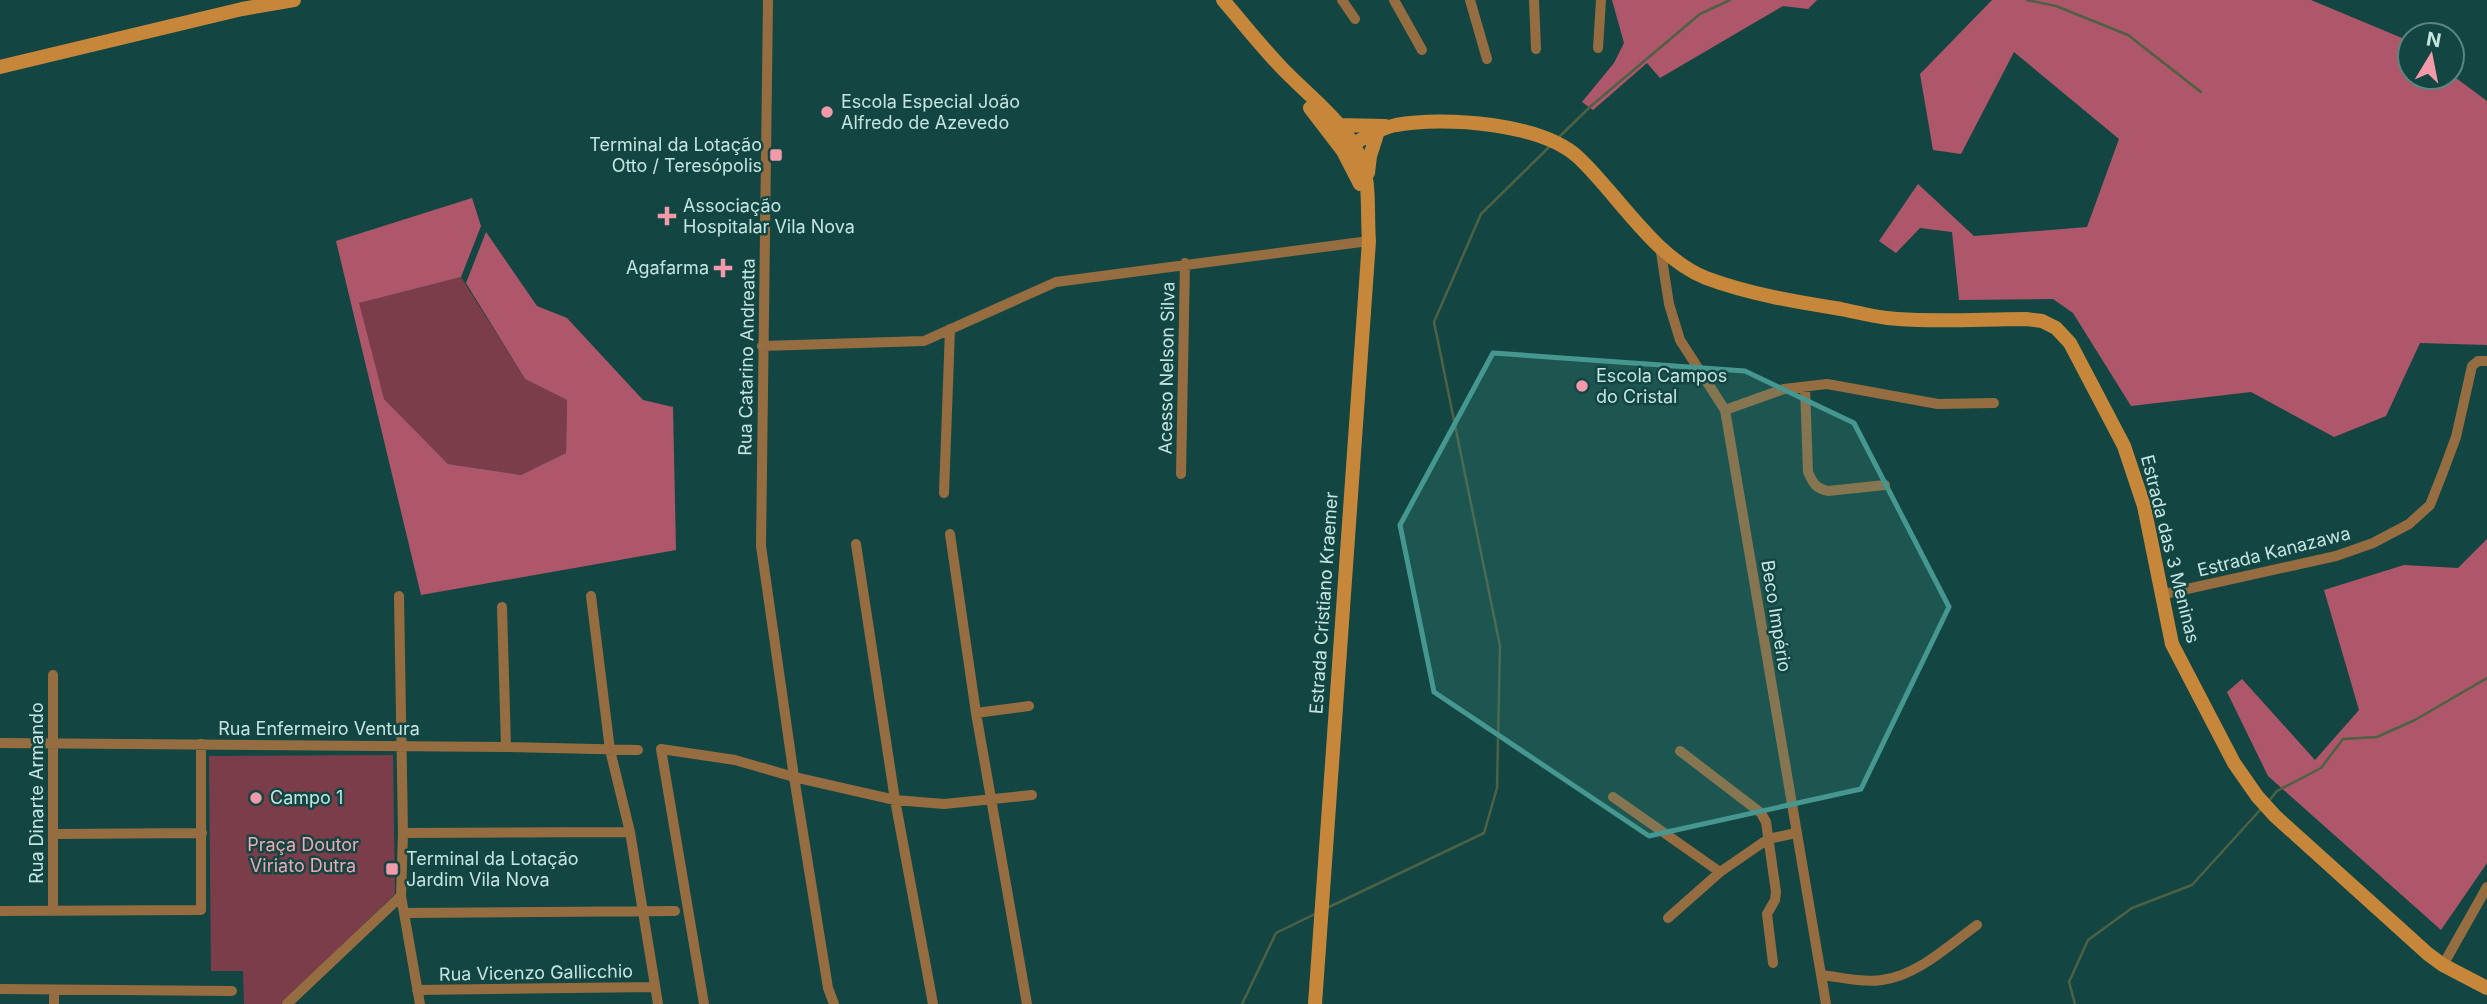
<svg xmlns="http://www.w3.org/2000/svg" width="2487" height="1004" font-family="Inter,sans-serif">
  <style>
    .green { fill: #7c3d4a }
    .forest { fill: #af576a }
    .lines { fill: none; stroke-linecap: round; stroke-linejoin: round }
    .stream { stroke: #4d6144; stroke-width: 2.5 }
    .street { stroke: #956d41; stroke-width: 10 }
    .secondary { stroke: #c6873b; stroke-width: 14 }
    .marked { fill: #469790; fill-opacity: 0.2; stroke: #469790; stroke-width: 5; stroke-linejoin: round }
    .poi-dot { fill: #f39aaa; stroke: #134642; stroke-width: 2.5 }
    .labels { text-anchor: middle; stroke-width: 5; stroke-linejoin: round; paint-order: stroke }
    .poi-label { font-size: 18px; fill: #c5e5e1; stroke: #134642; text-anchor: start }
    .street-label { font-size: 18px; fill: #c5e5e1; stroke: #134642 }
    .park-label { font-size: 18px; fill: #f1a8b4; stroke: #134642 }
  </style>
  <rect width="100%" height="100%" fill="#134642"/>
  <path class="green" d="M461,277L525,379L567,400L566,453L521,475L448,464L384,399L358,303Z
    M393,755L395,894L281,1004H244L243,971H211L209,756Z"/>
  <path class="forest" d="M1612,0H1817L1808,9L1783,6L1660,78L1647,63L1593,110L1582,102L1614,63L1624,43Z
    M1992,0H2311L2402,38L2410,44V77H2452V75L2487,101V345L2420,343L2386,416L2334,437L2251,392L2131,406L2073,313L2053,299L1959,300L1952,232L1920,228L1896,253L1879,241L1918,184L1974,236L2087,227L2119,139L2014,52L1961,154L1933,150L1920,74Z
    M472,198L481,226L461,277L359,303L384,399L448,464L521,475L566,453L567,400L525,379L466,283L486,232L537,306L567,318L643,400L673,407L676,550L421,595L336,241Z
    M2487,539V863L2441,930L2268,776L2227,692L2242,679L2315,760L2359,710L2324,590L2404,565L2458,568Z"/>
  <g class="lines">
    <path class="stream" d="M2027,0L2056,6L2128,35L2201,92
      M1559,137L1591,106L1700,14L1730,0
      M2268,802L2277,791L2321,768L2343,739L2377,737L2415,720L2487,678
      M1327,908L1484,833L1497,788L1500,646L1434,322L1481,214L1549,147
      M1242,1004L1276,933L1315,914
      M2075,1004L2069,982L2088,940L2132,908L2192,885L2261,809"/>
    <path class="street" d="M768,0L761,546L794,777L828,988L834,1004
      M1342,0L1355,19
      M1394,0L1422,50
      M1470,0L1487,59
      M1534,0L1536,49
      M1598,48L1601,0
      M1660,246L1669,304L1680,340L1725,410L1826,1004
      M762,346L924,341L1056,282L1369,241
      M1805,387L1808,472C1813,483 1815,488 1828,491L1885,485
      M1725,410L1784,389L1827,384L1938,404L1994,403
      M1181,474L1185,263
      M944,493L950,329
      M950,534L976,713L1027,1004
      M856,544L895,800L933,1004
      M2160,595L2336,556L2373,543L2409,524L2430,505L2443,472L2456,437L2472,366L2478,361H2487
      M399,596L403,833L401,896L420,1004
      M591,596L610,750L630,832L658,1004
      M502,607L506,747
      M53,675V911
      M976,713L1029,706
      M0,743L506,747L638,750
      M1680,751L1761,813L1766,822L1776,892L1775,900L1767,914L1773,963
      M1613,797L1720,872
      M403,833L630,832
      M54,834L202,833
      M0,911L201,910V744
      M404,913L675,911
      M1668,918L1720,872L1768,839L1796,833
      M2443,965L2487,887
      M1821,975C1840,977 1862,983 1882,980C1917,976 1949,945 1977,925
      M0,989L232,991
      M417,990L655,987
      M54,1004V990
      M287,1004L401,896
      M704,1004L661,749L735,760L794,777L895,800L944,804L1032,795"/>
    <path class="secondary" d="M1223,0C1242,22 1260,45 1280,66C1308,96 1350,125 1363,165C1370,188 1367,216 1369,241L1315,1004
      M0,67L242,9L294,0
      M1310,108L1343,151L1360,184
      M1337,125L1385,126
      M1343,151C1359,140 1377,129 1396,125C1444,116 1542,123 1579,158C1618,195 1655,258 1706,278C1749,294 1796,302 1841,309C1860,313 1879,318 1898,319C1940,322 1984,319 2026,319L2042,321L2056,328L2070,343L2124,446L2144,506L2172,644L2234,763L2257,796L2275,816L2428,954L2443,965L2487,988
      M1368,173L1370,156L1378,131"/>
  </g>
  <path class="marked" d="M1493,353L1745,371L1854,423L1949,607L1861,789L1649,836L1434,692L1400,525Z"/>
  <g class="poi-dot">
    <circle cx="827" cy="112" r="7"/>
    <rect x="769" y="148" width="14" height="14" rx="3.5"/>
    <path d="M663.5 205.5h7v7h7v7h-7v7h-7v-7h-7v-7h7z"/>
    <path d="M719.5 257.5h7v7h7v7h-7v7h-7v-7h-7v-7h7z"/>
    <circle cx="1582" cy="386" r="7"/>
    <circle cx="256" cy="798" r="7"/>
    <rect x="385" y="862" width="14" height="14" rx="3.5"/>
  </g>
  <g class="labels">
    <g class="poi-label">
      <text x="841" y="108">Escola Especial João<tspan x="841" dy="21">Alfredo de Azevedo</tspan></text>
      <text x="762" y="151" text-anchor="end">Terminal da Lotação<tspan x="762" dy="21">Otto / Teresópolis</tspan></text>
      <text x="683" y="212">Associação<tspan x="683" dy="21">Hospitalar Vila Nova</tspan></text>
      <text x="709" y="274" text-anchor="end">Agafarma</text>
      <text x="1596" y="382">Escola Campos<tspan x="1596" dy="21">do Cristal</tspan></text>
      <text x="270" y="804">Campo 1</text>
      <text x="406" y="865">Terminal da Lotação<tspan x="406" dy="21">Jardim Vila Nova</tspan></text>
    </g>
    <g class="street-label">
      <text transform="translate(747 357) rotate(-89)" y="6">Rua Catarino Andreatta</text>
      <text transform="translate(1167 368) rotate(-89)" y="6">Acesso Nelson Silva</text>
      <text transform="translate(2170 549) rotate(76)" y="6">Estrada das 3 Meninas</text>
      <text transform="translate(2274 552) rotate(-14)" y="6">Estrada Kanazawa</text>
      <text transform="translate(1324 603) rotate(-86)" y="6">Estrada Cristiano Kraemer</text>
      <text transform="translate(1776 616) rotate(81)" y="6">Beco Império</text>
      <text x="319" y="735">Rua Enfermeiro Ventura</text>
      <text transform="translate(37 793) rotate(-90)" y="6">Rua Dinarte Armando</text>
      <text transform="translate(536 973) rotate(-1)" y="6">Rua Vicenzo Gallicchio</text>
    </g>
    <g class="park-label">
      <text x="303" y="851">Praça Doutor<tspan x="303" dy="21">Viriato Dutra</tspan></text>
    </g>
  </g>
  <g transform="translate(2431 56) rotate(10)"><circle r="33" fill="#134642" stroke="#5a8682" stroke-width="2"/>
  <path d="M0-5L12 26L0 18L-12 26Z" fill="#f39aaa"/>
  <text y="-10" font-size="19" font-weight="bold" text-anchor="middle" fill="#c5e5e1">N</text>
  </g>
</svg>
